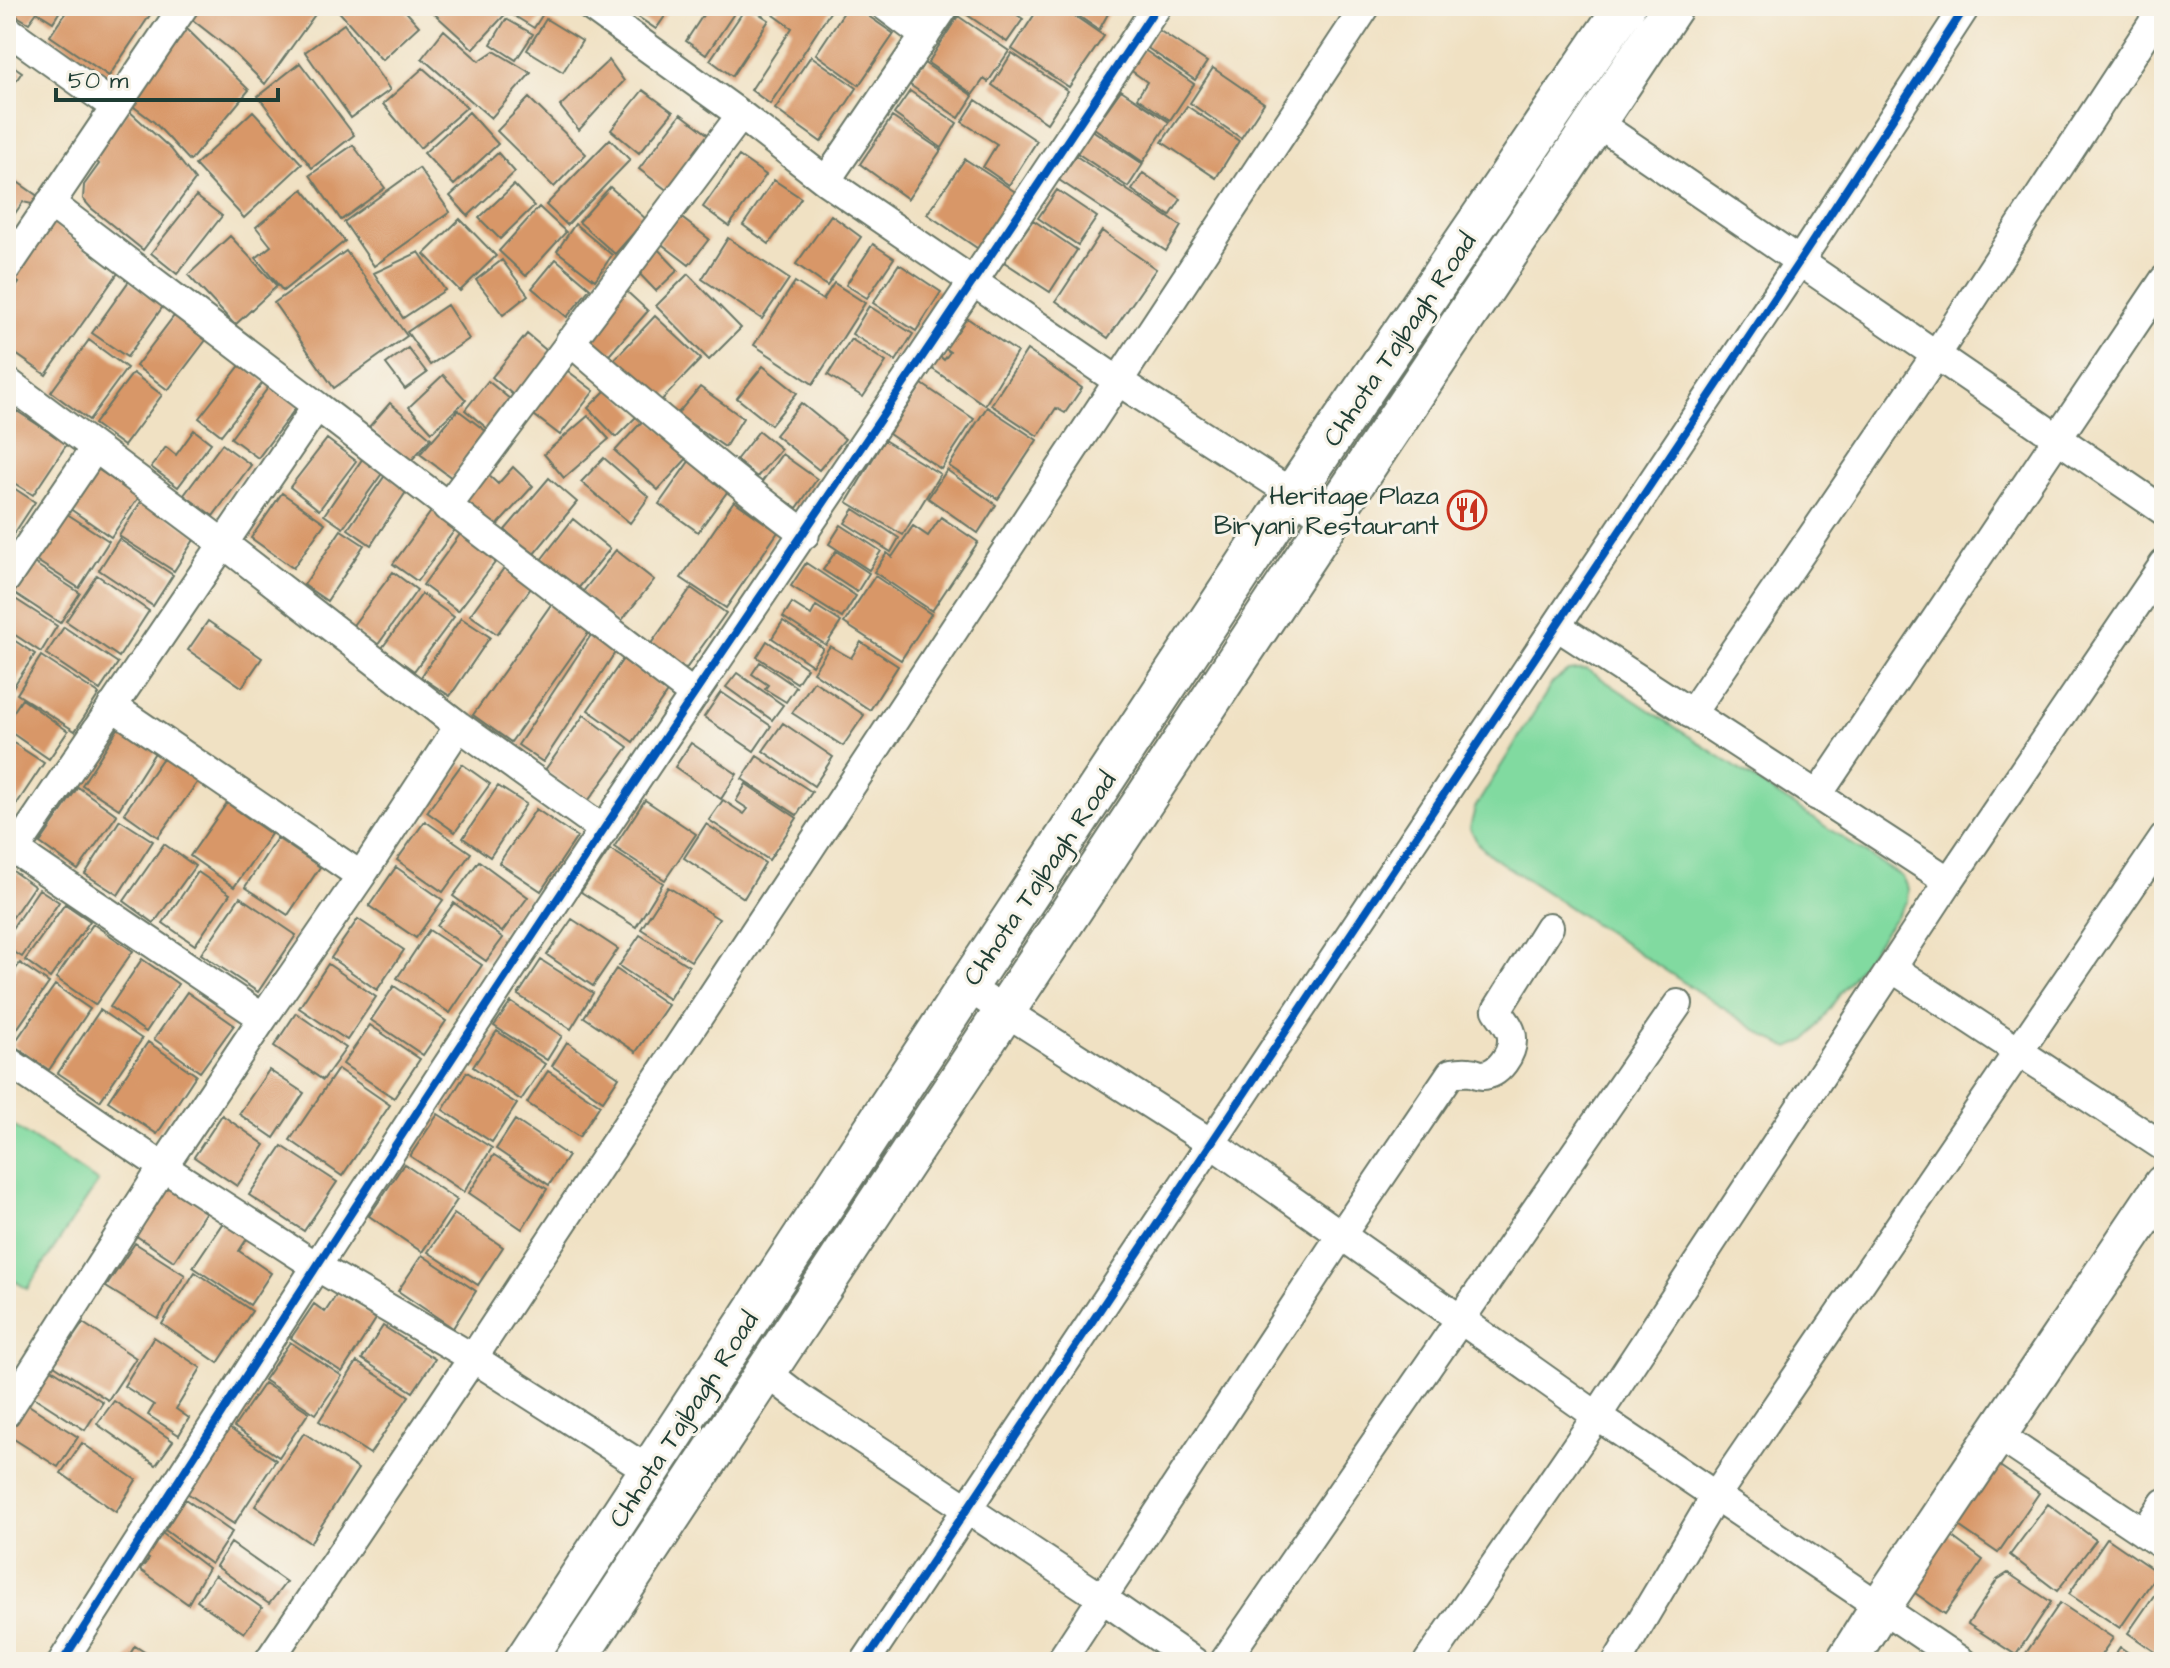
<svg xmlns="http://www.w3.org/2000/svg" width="2170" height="1668" font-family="'Architects Daughter',sans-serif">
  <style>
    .green { fill: #81daa0; stroke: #508c6a; stroke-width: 2 }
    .building { fill: #d89768 }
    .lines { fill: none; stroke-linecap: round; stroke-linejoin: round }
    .street-casing { stroke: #687666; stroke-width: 32 }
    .secondary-casing { stroke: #687666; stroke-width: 44 }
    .street { stroke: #fff; stroke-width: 28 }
    .secondary { stroke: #fff; stroke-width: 40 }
    .cycleway-casing { stroke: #f7f3e8; stroke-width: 13 }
    .cycleway { stroke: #0057b8; stroke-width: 8 }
    .labels { text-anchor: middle; stroke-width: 6; stroke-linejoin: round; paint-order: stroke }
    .street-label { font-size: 26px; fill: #1f3d34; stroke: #f7f3e8 }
    .poi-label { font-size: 26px; fill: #1f3d34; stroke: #f7f3e8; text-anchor: end }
  </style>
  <rect width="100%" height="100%" fill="#f7f3e8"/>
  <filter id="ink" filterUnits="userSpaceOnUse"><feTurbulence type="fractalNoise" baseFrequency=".0125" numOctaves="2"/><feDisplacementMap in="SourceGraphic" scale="16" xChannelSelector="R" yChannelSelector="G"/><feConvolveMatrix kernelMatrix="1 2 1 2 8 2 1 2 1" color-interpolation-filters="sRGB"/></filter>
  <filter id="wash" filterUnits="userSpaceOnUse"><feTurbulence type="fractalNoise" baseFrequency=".006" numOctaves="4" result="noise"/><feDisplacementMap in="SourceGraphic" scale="32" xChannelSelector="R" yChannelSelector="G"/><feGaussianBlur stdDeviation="1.8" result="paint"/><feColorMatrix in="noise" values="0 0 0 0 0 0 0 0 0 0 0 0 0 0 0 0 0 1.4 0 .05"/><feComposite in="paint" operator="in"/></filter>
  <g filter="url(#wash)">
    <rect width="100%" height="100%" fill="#f0e1c3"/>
    <path class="green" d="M1587,669L1902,877L1908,889L1907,901L1807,1040L1789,1048L1767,1037L1494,858L1478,844L1470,828L1475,808L1553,682L1568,671Z
      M6,1121L98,1182L27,1289L6,1275Z"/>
    <g id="blocks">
      <path class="building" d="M14,6H63L53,22L37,12L29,23L10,12Z
        M70,6H156L109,76L50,36Z
        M191,6H309L316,13L265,84L231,50L185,14Z
        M334,6H401L419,26L382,60Z
        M426,6H513L473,49Z
        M518,6H548L534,28L513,15Z
        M622,6H672L656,29Z
        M709,6H739L706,55L686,41Z
        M747,6L769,20L732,76L710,60Z
        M780,6H834L770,104L751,90L792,28L774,15Z
        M848,6H854L894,34L859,85L816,54Z
        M967,6H1004L1023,19L1007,42L963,12Z
        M1040,6H1060L1104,36L1069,87L1012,49Z
        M1064,6H1101L1109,12L1099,30Z
        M958,16L1009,51L988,82L984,79L973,94L928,63Z
        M506,19L533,34L516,60L491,44Z
        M546,19L582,41L563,72L527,50Z
        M182,24L249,90L190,161L154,122L126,101Z
        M344,24L390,90L351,118L305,52Z
        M1157,29L1207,62L1195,80L1146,47Z
        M444,30L479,61L494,51L531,73L491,118L422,58Z
        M1143,49L1194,84L1170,120L1137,98L1147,82L1129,69Z
        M1012,53L1068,91L1047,123L992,85Z
        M811,56L857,88L821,142L775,109Z
        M609,60L624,81L579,130L560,106Z
        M6,61L22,72L6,96Z
        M300,63L354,135L312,168L258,96Z
        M924,63L973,96L959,118L910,85Z
        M423,68L467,107L420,148L383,104Z
        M1213,68L1264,103L1241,138L1190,103Z
        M643,90L673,112L639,153L611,130Z
        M1121,90L1169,122L1143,162L1094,128Z
        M910,91L957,123L942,148L894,114Z
        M529,98L586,154L554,187L497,131Z
        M976,100L1037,141L1009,185L983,167L997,144L962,122Z
        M1187,106L1239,141L1216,178L1162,142Z
        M128,110L171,149L195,180L143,250L91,208L83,199L84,185L99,164L92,156Z
        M253,111L302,164L244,218L195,165Z
        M469,112L498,144L454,185L424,153Z
        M681,114L710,136L668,191L639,169Z
        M892,117L941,150L908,199L860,164Z
        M1092,130L1143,164L1128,187L1077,153Z
        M610,139L630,160L567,225L546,205Z
        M353,145L385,188L341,220L310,175Z
        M498,153L515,172L468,216L450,196Z
        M739,156L766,175L729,226L703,207Z
        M1076,156L1181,226L1166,251L1059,180Z
        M965,159L1017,193L980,250L927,214Z
        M419,168L450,212L374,266L344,222Z
        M1143,173L1181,199L1170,216L1132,190Z
        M6,174L39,197L32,204L23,202L6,226Z
        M774,180L801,198L769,244L743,225Z
        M514,185L534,206L500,239L479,218Z
        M610,187L646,219L615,254L579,222Z
        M303,189L345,241L283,291L256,258L271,246L256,227Z
        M1057,190L1097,217L1078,245L1038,218Z
        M196,196L222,216L177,274L151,253Z
        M539,207L566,232L526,276L499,251Z
        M831,215L861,237L827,286L796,264Z
        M679,216L709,239L689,265L659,242Z
        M460,219L496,256L460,291L424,254Z
        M1033,220L1077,250L1050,292L1004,262Z
        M51,222L118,273L46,375L6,347L8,335L6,334V302L19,283L11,277Z
        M575,224L612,255L595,280L557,251Z
        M1102,231L1156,269L1108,338L1056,301Z
        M230,236L277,286L235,325L188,275Z
        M728,238L789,279L762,319L702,279Z
        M873,244L894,258L867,298L846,285Z
        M655,246L678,270L656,291L634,268Z
        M346,251L407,336L334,388L274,303Z
        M419,252L445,290L403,318L374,273Z
        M556,259L590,288L567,317L532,288Z
        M502,260L528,295L503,315L476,280Z
        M899,264L941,292L916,331L873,303Z
        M688,274L741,328L709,360L656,306Z
        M129,281L164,305L127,357L92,333Z
        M795,282L823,300L834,283L865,303L813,384L754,345Z
        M623,288L648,311L604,361L579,339Z
        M447,305L469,339L430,365L407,332Z
        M869,306L913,334L896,361L852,334Z
        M174,316L206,340L168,390L136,366Z
        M655,316L701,359L657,405L612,362Z
        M967,318L1017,352L985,405L928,366L936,353L944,360L950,352L941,346L951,332H957Z
        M527,334L553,356L518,399L492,377Z
        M851,339L886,362L863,397L828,375Z
        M89,340L127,368L89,420L51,392Z
        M408,348L427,373L405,389L386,364Z
        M1027,350L1082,388L1065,413L1056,408L1038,436L991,405Z
        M242,363L264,381L221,435L199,418Z
        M763,366L797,393L771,425L737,398Z
        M564,368L594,391L560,435L530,412Z
        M133,373L162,395L124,446L94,424Z
        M443,375L466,400L432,432L409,407Z
        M488,381L517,405L494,434L465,410Z
        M922,384L974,419L941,469L889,434Z
        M270,385L298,405L258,458L231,438Z
        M610,386L638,415L616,437L588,408Z
        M700,387L743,418L725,447L677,414Z
        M390,403L431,438L410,462L369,427Z
        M801,403L845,439L819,470L775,435Z
        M987,407L1037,440L998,499L949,466Z
        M458,410L487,432L452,478L420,454Z
        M17,411L67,444L33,495L6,478V427Z
        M588,416L609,439L564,478L544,454Z
        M647,416L690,455L658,490L615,451Z
        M194,430L211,443L178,487L151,467L166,447L176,455Z
        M759,431L781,449L757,477L736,460Z
        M327,439L356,461L319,510L290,487Z
        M884,440L940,474L903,535L847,502Z
        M222,444L251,465L213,516L184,495Z
        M782,454L817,479L797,508L761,483Z
        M363,458L383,472L343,528L324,515Z
        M604,458L649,497L630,523L581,482Z
        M690,460L730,488L698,532L659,504Z
        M90,464L139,497L111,537L63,504Z
        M513,467L533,486L494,529L461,499L485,472L498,484Z
        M947,470L996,505L978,533L928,498Z
        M386,474L408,489L371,545L348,529Z
        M549,478L577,502L533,555L505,530Z
        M6,483L35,502L8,543L6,541Z
        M282,493L325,523L293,568L251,538Z
        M142,500L197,535L174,571L119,536Z
        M734,501L778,532L726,608L681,578Z
        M433,509L457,527L417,581L393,564Z
        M854,509L899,538L891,552L845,523Z
        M61,510L109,541L79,588L31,557Z
        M941,517L978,542L932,611L874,572L887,553L892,557L913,526L928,536Z
        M573,519L610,549L573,595L537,565Z
        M841,525L881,551L869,570L829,544Z
        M341,530L364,545L327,601L304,585Z
        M461,533L497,560L458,611L423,585Z
        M119,539L173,575L153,606L99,570Z
        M616,550L654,580L618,625L581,594Z
        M836,551L869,573L857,592L823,570Z
        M29,560L80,593L60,623L10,590Z
        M806,563L856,596L842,618L791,586Z
        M504,568L531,588L497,634L470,615Z
        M393,572L417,590L377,646L351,628Z
        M97,575L149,611L119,657L66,621Z
        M875,576L931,614L901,660L844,623Z
        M691,588L726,613L685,670L650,645Z
        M6,593L57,626L41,652L6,629Z
        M422,594L454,617L414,671L382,648Z
        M555,599L593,626L511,742L473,715Z
        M792,603L811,615L816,606L841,622L826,645L783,617Z
        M461,618L490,637L450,696L421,677Z
        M208,621L262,658L242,687L188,650Z
        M783,621L823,648L812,665L772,638Z
        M64,627L118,663L100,690L46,654Z
        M593,632L618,648L543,762L518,745Z
        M6,635L35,654L11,690L6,687Z
        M767,641L807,668L797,683L757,657Z
        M861,642L898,666L870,710L813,672L830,646L851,658Z
        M41,656L99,694L75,731L17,694Z
        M623,659L668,691L633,742L588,710Z
        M760,662L796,687L786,702L765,689L768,685L752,674Z
        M737,673L783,705L772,720L726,687Z
        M814,681L864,715L843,746L792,713Z
        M721,692L771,726L754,751L704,717Z
        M22,699L68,731L49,759L6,729V723Z
        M584,715L628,747L588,801L545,770Z
        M783,723L833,757L814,786L763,751Z
        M119,727L156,751L119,809L82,785Z
        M6,738L44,763L6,820Z
        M691,743L737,774L721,799L675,767Z
        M165,755L199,780L158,837L124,813Z
        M757,756L812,792L797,815L742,779Z
        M462,764L490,784L455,832L427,812Z
        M746,784L797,818L769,860L709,820L723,800L744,814L748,809L736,801Z
        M498,786L526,804L490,857L463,838Z
        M78,787L117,815L78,870L40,843Z
        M645,800L696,834L665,880L614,847Z
        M227,803L271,834L234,887L190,856Z
        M536,809L577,837L541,891L499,863Z
        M120,820L153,841L118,895L85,874Z
        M425,821L471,853L443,892L397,860Z
        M706,824L765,863L744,898L684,858Z
        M277,838L320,867L288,915L245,887Z
        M164,844L195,866L154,923L124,901Z
        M610,849L663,883L636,927L581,892Z
        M479,861L528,897L502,932L453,896Z
        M396,867L443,900L416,938L369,906Z
        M10,869L34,886L6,927V876Z
        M198,872L230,894L195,945L163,923Z
        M668,887L719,919L691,961L641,929Z
        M39,889L59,902L22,957L6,947V937Z
        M240,897L296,935L258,992L201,954Z
        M454,903L503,938L486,961L437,926Z
        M65,904L90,921L50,978L25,960Z
        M358,919L404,950L377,990L331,958Z
        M572,919L618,949L593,986L547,955Z
        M93,924L133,951L95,1005L56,978Z
        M429,930L482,965L450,1013L397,978Z
        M640,935L689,966L669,999L619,966Z
        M142,959L178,984L146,1032L110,1007Z
        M541,960L593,993L571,1029L518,995Z
        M20,963L49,983L10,1039L6,1036V983Z
        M328,964L376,997L347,1040L299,1008Z
        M616,969L668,1005L636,1052L584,1017Z
        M55,985L90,1009L49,1070L13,1045Z
        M394,986L446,1021L423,1055L371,1020Z
        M187,992L234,1025L200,1072L154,1039Z
        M511,1002L562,1036L547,1060L494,1026Z
        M100,1010L142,1039L100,1101L58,1073Z
        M296,1013L346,1048L323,1080L274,1046Z
        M370,1025L420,1059L394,1098L343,1064Z
        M497,1031L545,1064L521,1100L473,1067Z
        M148,1042L196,1075L157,1134L108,1101Z
        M567,1042L619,1077L603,1101L552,1066Z
        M338,1069L390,1105L342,1176L290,1140Z
        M269,1070L304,1093L274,1138L239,1114Z
        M548,1071L600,1105L579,1137L527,1103Z
        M467,1072L517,1104L492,1142L443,1110Z
        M438,1114L492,1148L464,1192L410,1156Z
        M222,1115L265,1145L237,1186L194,1157Z
        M515,1120L568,1156L549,1185L496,1149Z
        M282,1146L337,1182L304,1231L249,1195Z
        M494,1155L547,1189L522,1229L469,1193Z
        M404,1164L457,1200L422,1252L369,1216Z
        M169,1183L207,1210L174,1261L135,1235Z
        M454,1214L503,1247L478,1285L428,1252Z
        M226,1218L250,1234L239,1251L271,1273L250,1305L193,1267Z
        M135,1243L185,1275L158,1319L106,1287Z
        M422,1255L476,1291L453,1328L398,1291Z
        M195,1272L252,1311L218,1363L162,1324Z
        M337,1294L376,1319L342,1372L291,1338L314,1304L325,1312Z
        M83,1323L136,1358L108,1400L54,1365Z
        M383,1326L435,1359L413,1392L362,1359Z
        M154,1337L201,1368L176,1409L189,1418L179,1435L148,1415L154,1405L124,1386Z
        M290,1342L342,1376L316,1414L264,1380Z
        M357,1362L409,1396L370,1454L319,1421Z
        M50,1368L103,1402L85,1430L32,1396Z
        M264,1383L309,1412L279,1457L234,1427Z
        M114,1401L173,1441L156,1465L97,1424Z
        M24,1402L78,1437L58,1467L6,1434V1428Z
        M226,1426L276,1460L234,1524L184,1491Z
        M304,1433L358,1469L310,1543L255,1506Z
        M82,1443L136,1480L116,1512L61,1473Z
        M1991,1460L2039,1493L1998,1553L1950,1520Z
        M185,1499L232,1532L211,1564L165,1530Z
        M2048,1504L2096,1540L2057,1591L2010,1555Z
        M158,1530L208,1568L188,1604L140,1570L149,1559L142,1554Z
        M1947,1533L1983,1560L1945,1614L1908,1588Z
        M2107,1538L2158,1573L2120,1628L2069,1594Z
        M231,1543L286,1582L269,1604L216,1566Z
        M2008,1573L2051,1602L2016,1655L1968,1624L1997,1580Z
        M215,1575L262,1608L244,1633L197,1601Z
        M2164,1581V1658L2128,1633Z
        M2060,1603L2113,1638L2096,1662H2020Z
        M135,1646L160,1662H125Z
        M2120,1647L2142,1662H2110Z"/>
    </g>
  </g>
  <g filter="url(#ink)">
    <use href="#blocks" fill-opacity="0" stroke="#687666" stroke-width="2"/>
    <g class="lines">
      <defs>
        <path id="street" d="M590,6L741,115L826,181L1118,381L1293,494L1329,521
          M885,6L925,36
          M6,29L115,107
          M1596,122L2164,511
          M826,181L945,6
          M6,269L184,6
          M570,341C647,408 724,473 805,534
          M6,381L224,544L459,726L604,830
          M317,406L694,695
          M447,507L741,115
          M6,579L95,448
          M1557,626L1949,881L2164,564
          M112,706L361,876
          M1691,714L1936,355L2164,6
          M1817,796L2164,280
          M6,844L15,850L317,406L50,203
          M15,850L263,1018L361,876L459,726
          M1892,968L2164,1147
          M967,987L1211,1143L1597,1416L1962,1662
          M6,1060L163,1167L316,1266L473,1358L268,1662
          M766,1372L800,1398L1102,1598L1194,1662
          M6,1413L163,1167L263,1018
          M1996,1434L2164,1546
          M650,1471L473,1358L1366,6
          M2144,1533L2164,1503
          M62,1662C270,1337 479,1013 695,693C850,464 1005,236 1157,6
          M865,1662L1799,262L1966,6
          M1060,1662L1342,1234L1451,1073C1457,1072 1463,1071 1470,1072C1474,1072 1478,1075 1482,1075C1499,1075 1513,1053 1512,1038C1512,1028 1502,1018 1497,1010L1549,927
          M1224,1662L1678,1004
          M1428,1662L1597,1416L1949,881
          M1617,1662L1716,1495L2164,838"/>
        <path id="secondary" d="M524,1662L967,987L1293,494L1625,6
          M574,1662L1329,521L1673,6
          M1846,1662L1881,1606L2164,1185"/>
      </defs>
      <use href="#street" class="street-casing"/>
      <use href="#secondary" class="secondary-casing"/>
      <use href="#street" class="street"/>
      <use href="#secondary" class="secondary"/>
      <defs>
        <path id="cycleway" d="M62,1662C270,1337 479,1013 695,693C850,464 1005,236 1157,6
          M865,1662L1799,262L1966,6"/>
      </defs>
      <use href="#cycleway" class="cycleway-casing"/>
      <use href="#cycleway" class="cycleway"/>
    </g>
  </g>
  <defs>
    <symbol id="restaurant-ring" viewBox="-11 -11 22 22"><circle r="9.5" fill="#f7f3e8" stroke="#c8321e" stroke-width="1.5"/><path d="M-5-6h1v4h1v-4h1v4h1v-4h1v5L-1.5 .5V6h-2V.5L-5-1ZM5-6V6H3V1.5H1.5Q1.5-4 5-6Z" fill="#c8321e"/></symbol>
  </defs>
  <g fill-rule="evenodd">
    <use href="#restaurant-ring" x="1445" y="488" width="44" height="44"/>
  </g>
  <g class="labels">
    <g class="street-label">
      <text transform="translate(1399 339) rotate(-56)" y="9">Chhota Tajbagh Road</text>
      <text transform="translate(1039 878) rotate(-56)" y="9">Chhota Tajbagh Road</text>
      <text transform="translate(683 1419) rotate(-57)" y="9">Chhota Tajbagh Road</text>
    </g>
    <g class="poi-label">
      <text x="1439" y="504">Heritage Plaza<tspan x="1439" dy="30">Biryani Restaurant</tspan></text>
    </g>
  </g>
  <rect width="2170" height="1668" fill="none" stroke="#f7f3e8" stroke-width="32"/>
  <path d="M56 88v12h222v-12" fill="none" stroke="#1f3d34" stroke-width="4"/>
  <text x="68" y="88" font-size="24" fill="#1f3d34" stroke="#f7f3e8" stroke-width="6" paint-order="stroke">50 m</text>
</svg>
